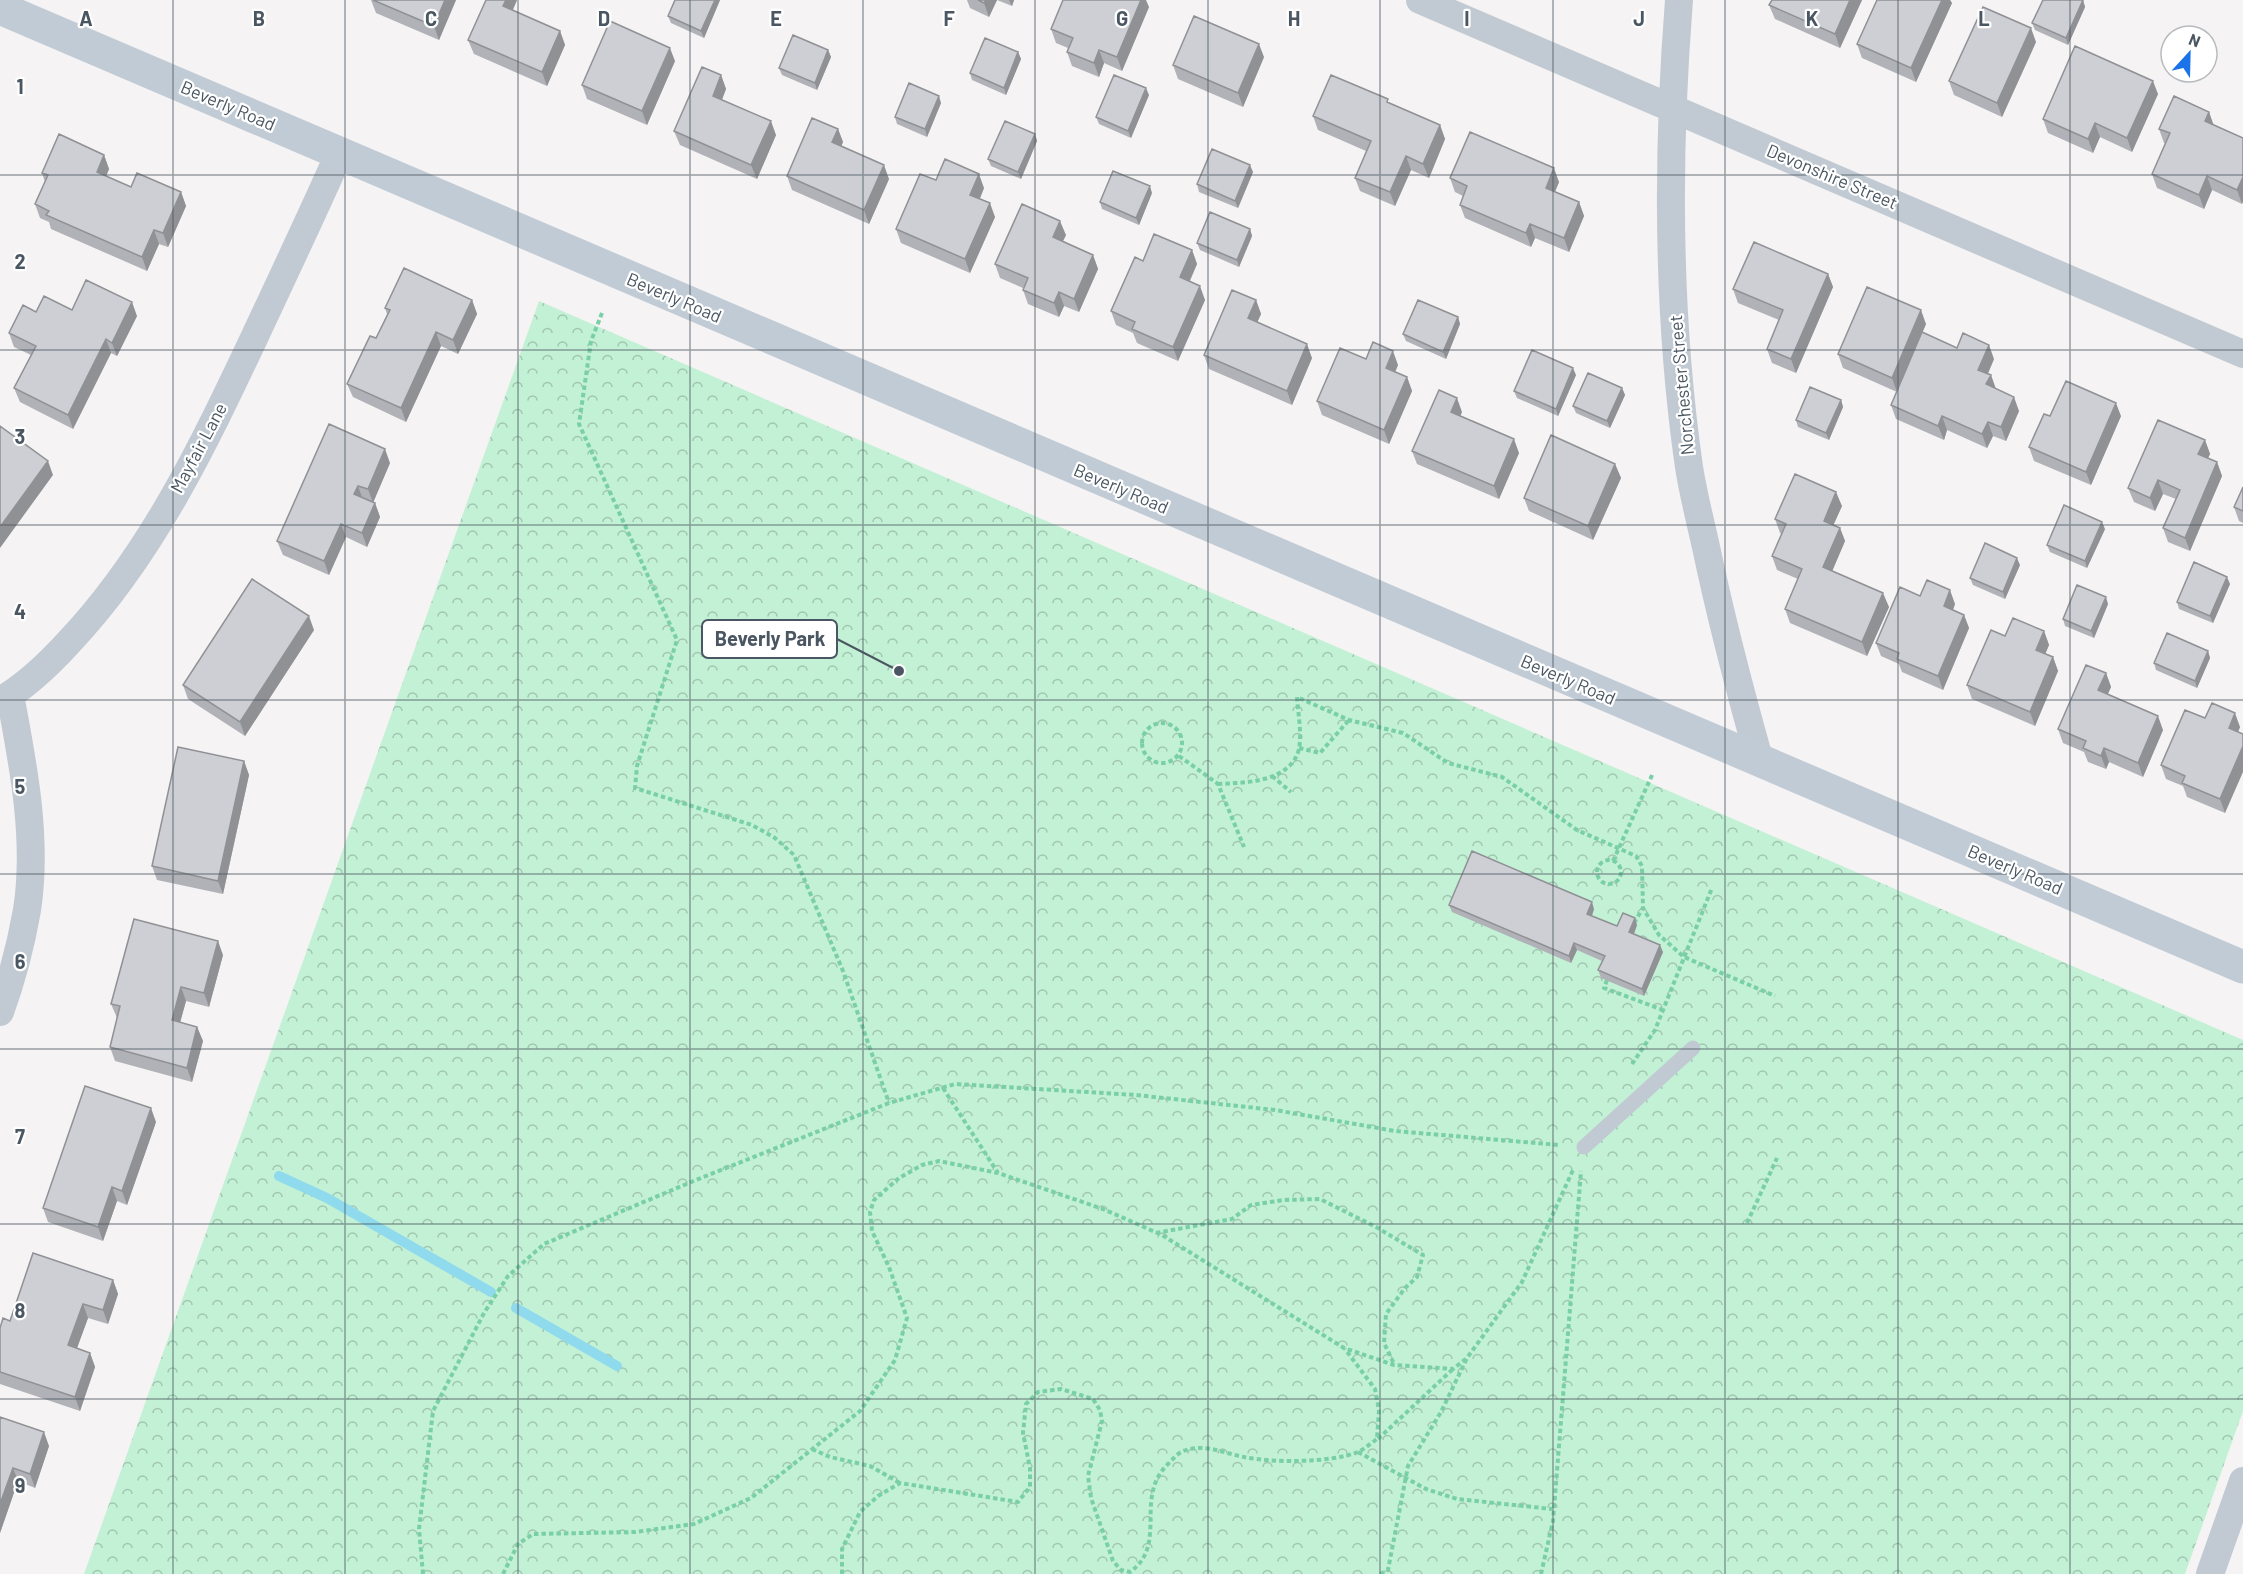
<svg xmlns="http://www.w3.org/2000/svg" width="2243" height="1574" font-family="Barlow,sans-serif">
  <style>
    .park { fill: url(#park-crowns) }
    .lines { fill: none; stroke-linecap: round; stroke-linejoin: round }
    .stream { stroke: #90daee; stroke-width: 10 }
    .path { stroke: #7ad0a6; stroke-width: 4; stroke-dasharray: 4.5 3; stroke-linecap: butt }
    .lane { stroke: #c1cad2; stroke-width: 15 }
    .street { stroke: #c1cad2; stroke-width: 28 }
    .secondary { stroke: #c1cbd6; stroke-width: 33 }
    .wall { fill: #b0b2b7 }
    .shaded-wall { fill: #909195 }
    .building { fill: #cdcfd5; stroke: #909195; stroke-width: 1.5 }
    .grid { fill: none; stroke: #4a5661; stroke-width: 1.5; stroke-opacity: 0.55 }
    .labels { text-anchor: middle; stroke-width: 4.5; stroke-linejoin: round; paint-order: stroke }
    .street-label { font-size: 18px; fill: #4a5661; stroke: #fff }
    .grid-label { font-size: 20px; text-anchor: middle; font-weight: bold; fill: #4a5661; stroke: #fff; stroke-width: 4.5; stroke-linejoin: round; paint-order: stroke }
    .leader { fill: none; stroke: #4a5661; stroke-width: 2 }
    .callout-dot { fill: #4a5661; stroke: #fff; stroke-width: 2 }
    .callout { fill: #fff; stroke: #4a5661; stroke-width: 2 }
    .callout-label { font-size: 20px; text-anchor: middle; font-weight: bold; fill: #4a5661 }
  </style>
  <defs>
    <pattern id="park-crowns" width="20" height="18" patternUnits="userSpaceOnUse" patternTransform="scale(1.5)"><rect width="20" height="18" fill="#c3f1d5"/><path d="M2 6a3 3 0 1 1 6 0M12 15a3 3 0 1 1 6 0" fill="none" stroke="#a0c6b0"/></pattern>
  </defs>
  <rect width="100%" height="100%" fill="#f5f3f3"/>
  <path class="park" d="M539,301L2243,1040V1411L2185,1574H84Z"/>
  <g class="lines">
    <path class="stream" d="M279,1176L327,1198L491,1292
      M516,1308L617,1366"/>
    <path class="path" d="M602,313L591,341L579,424L677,640L637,766L635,788L752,825L775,838L794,855L843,971L889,1103
      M1142 743a20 20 0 1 1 40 0a20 20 0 1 1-40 0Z
      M1299,748L1320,753L1349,720
      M1179,756L1218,784L1244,847
      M1272,776L1291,792
      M1218,784C1245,783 1291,782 1299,749C1302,733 1298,713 1297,697L1349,720L1403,733L1448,763L1502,777L1577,830L1636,856L1642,866L1643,908L1659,935L1684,957L1775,996
      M1597 872a12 12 0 1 1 24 0a12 12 0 1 1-24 0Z
      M1613,861L1653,773
      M1634,923L1643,908
      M1607,980L1604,988L1663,1010
      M1632,1064L1655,1030L1712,888
      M943,1088L998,1173
      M1747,1223L1777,1158
      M1156,1233L1232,1219L1251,1205L1284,1200L1320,1199L1376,1227L1423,1255L1417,1277L1405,1288L1386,1314L1384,1343L1394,1364
      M1378,1439L1453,1369
      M812,1449L830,1457L870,1466L900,1483
      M1358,1452L1426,1489L1457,1499L1552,1509
      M423,1574L419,1529L433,1411L484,1313L508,1276L544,1244L696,1180L889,1103L955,1084L1136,1095L1275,1110L1395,1131L1559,1145
      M503,1574L518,1544L533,1534L635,1532L694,1524L751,1498L860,1411L895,1360L907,1318L889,1267L872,1231L870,1212L874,1200L899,1178L922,1165L939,1161L998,1173L1103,1209L1162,1235L1344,1348L1394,1365L1453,1369L1467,1358
      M842,1574V1549L860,1512L878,1496L900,1483L1018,1502L1030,1487V1468L1023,1433L1026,1404L1038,1392L1061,1389L1093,1399L1100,1410L1102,1421L1088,1476L1091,1498L1113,1561L1121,1570L1130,1572C1169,1544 1133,1498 1168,1464C1172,1460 1176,1455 1181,1452C1203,1442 1222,1453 1244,1457C1273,1463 1330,1463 1358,1452C1365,1449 1371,1443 1377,1439L1379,1410L1375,1389L1345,1349
      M1380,1574L1388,1570L1408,1466L1441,1412L1467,1358L1522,1282L1573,1170
      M1541,1574L1553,1521L1581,1171"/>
    <path class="lane" d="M1584,1147L1693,1048"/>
    <path class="street" d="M1420,0L2243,354
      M1679,0C1667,153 1667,314 1689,467C1693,493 1700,520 1706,547C1721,619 1740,691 1760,762
      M0,701C26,686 49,664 69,642C152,554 204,444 255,336C283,276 312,215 339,154
      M0,1012C12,979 21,944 27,910C38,839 23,764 10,695
      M2210,1574L2243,1481"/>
    <path class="secondary" d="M0,8L2243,967"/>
  </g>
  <path class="wall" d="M371,0H456L439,40L376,13Z
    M517,0L513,10L560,31L565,45L547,86L474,54L468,40Z
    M675,0H720L704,38L671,23L668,16Z
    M967,0H997L989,17L970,8Z
    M997,0H1014L1012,6Z
    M1772,0H1862L1840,48L1775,19L1769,5Z
    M1877,0H1950L1952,3L1916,82L1862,58L1857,44Z
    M2083,0L2085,7L2068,45L2035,30L2032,23Z
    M1149,7L1122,71L1104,63L1099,77L1072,66L1067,52L1068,48L1056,43L1051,29Z
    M2036,42L2002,117L1954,95L1949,81Z
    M828,50L831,57L817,90L782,75L779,68Z
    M1018,52L1021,59L1006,95L972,80L970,73Z
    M1264,57L1243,107L1178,79L1173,65Z
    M675,61L647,125L587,99L582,85Z
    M721,75L726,89L722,100L776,135L757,179L680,145L674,131Z
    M2158,94L2132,152L2100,137L2093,153L2048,133L2043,119Z
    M1149,95L1131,138L1099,124L1096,117Z
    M941,103L927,137L897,124L895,117Z
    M1390,103L1440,125L1445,139L1429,178L1411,170L1395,206L1360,191L1355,178L1366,151L1318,130L1313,116Z
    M2209,112L2213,125L2243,138L2242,204L2212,190L2204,209L2157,188L2152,174L2165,143H2164L2159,129Z
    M838,129L843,142L841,146L889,179L869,224L792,190L787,176Z
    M1035,134L1037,141L1021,179L991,166L988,159Z
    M104,155L109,169L106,176L131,187L181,192L186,206L168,247L159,244L147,271L51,229L49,222L40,218L35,204L45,182L42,173Z
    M1253,172L1238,208L1199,192L1197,184Z
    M1450,178L1559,182L1555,192L1579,202L1584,216L1569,252L1535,238L1531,247L1465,218L1460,205L1463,196L1455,192Z
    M936,180L984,188L980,199L995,217L970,273L901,243L896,229Z
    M1152,193L1139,225L1102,209L1100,202Z
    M1250,229L1252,236L1239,267L1200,250L1197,243Z
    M1066,235L1063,241L1093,255L1098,269L1079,312L1064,306L1059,317L1028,304L1023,290V288L1000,278L995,264Z
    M1192,250L1197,264L1190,281L1205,300L1178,361L1137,343L1133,333L1116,325L1111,311L1143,261Z
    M1828,274L1833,287L1796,373L1772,363L1767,349L1779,320L1738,303L1733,289Z
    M472,300L477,314L458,354L441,346L406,422L353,397L347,384L376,338L387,314L385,308Z
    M1256,300L1261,314L1257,322L1312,358L1292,405L1209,369L1204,355Z
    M72,310L137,316L117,356L111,353L73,429L20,402L14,388L31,355L14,347L9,333L36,312Z
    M1458,317L1460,324L1446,359L1406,341L1403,334Z
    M1926,324L1897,392L1843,368L1838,354Z
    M1366,359L1398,365L1395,372L1407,377L1412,391L1389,444L1322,415L1317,401Z
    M1994,359L1988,374L1991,375L1995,388L2019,411L2006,441L1993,436L1987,448L1947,430L1944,440L1896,419L1891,405Z
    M1576,375L1558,416L1517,398L1514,391Z
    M1622,388L1625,395L1610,428L1576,413L1573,406Z
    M1841,400L1843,407L1829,440L1798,427L1796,420Z
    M1462,412L1460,416L1519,453L1499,499L1417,464L1412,451Z
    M2121,416L2091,485L2034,461L2029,447Z
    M2205,440L2210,454L2208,458L2217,462L2222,476L2190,551L2168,542L2163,528L2176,499L2163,494L2155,511L2134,502L2128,488Z
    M390,463L373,502L375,503L380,517L367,547L346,537L329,575L283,555L277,541Z
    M1615,464L1621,478L1593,540L1529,511L1524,498Z
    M1842,506L1833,525L1840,528L1845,541L1832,571L1889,607L1867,656L1790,623L1785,609L1798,579L1777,570L1772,556L1782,534L1780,533L1775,519Z
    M2234,507L2243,511V523L2239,521Z
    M2105,529L2087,568L2050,552L2047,545Z
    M2020,565L2005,599L1973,585L1970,578Z
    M2230,584L2213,623L2179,609L2177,602Z
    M1920,596L1955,604L1953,610L1964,615L1969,628L1943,690L1902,672L1899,664L1881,656L1876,643Z
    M2108,604L2094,638L2065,626L2063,619Z
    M314,630L245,736L188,699L183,685Z
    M2044,631L2049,645L2045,654L2053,657L2058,671L2035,726L1972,699L1967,685L2005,636Z
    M2208,651L2210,658L2197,688L2156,670L2154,663Z
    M2106,673L2111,687L2108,694L2163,730L2143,777L2109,762L2106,769L2088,762L2084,752L2063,743L2058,729Z
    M2205,718L2240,727L2238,732L2225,813L2187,797L2183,786L2166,779L2161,765Z
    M244,761L249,775L223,894L157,880L152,866Z
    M1449,905L1594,909L1592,916L1617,926L1637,925L1634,934L1663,952L1644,996L1601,978L1598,970L1602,961L1577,950L1571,963L1452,912Z
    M223,955L209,1007L186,1001L180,1022L197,1027L203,1041L192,1082L115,1061L110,1047L117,1018L111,1004Z
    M156,1122L127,1205L117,1201L103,1241L48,1222L43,1208Z
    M113,1280L118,1294L108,1324L88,1318L77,1348L90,1353L95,1367L80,1411L0,1384V1328L10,1321Z
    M0,1417L49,1446L35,1488L18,1481L0,1533Z"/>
  <path class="shaded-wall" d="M445,0H456L439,40L434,26Z
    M506,0H517L508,20L503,6Z
    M715,0H720L704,38L701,31Z
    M986,0H997L989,17L984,3Z
    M1009,0H1014L1012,6Z
    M1141,0H1146L1149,7L1122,71L1117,57Z
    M1850,0H1862L1840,48L1835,34Z
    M1942,0H1950L1952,3L1916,82L1911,68Z
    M2083,0L2085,7L2068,45L2066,38Z
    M2031,28L2036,42L2002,117L1997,103Z
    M560,31L565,45L547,86L542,72Z
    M1259,44L1264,57L1243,107L1238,93Z
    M670,48L675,61L647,125L642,111Z
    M828,50L831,57L817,90L815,83Z
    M1099,50L1104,63L1099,77L1094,63Z
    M1018,52L1021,59L1006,95L1004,88Z
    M721,75L726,89L718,109L713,96Z
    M2153,81L2158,94L2132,152L2127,138Z
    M1146,88L1149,95L1131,138L1128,131Z
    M939,96L941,103L927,137L925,129Z
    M2209,112L2214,126L2205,121Z
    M771,121L776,135L757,179L751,165Z
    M2095,123L2100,137L2093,153L2088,139Z
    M1440,125L1445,139L1429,178L1423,164Z
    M838,129L843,142L837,156L832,142Z
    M1035,134L1037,141L1021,179L1018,172Z
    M104,155L109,169L102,186L97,172Z
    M1406,156L1411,170L1395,206L1390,192Z
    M884,165L889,179L869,224L864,210Z
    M1250,165L1253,172L1238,208L1235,201Z
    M1554,168L1559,182L1551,201L1546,188Z
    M979,174L984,188L975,209L970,195Z
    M2207,176L2212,190L2204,209L2199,195Z
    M2243,177V202L2242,204L2237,190Z
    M1150,186L1152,193L1139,225L1136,218Z
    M181,192L186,206L168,247L163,233Z
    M1579,202L1584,216L1569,252L1564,238Z
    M990,203L995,217L970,273L965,259Z
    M1060,221L1066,235L1058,251L1053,237Z
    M1530,224L1535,238L1531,247L1526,233Z
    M1250,229L1252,236L1239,267L1237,260Z
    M154,230L159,244L147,271L142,257Z
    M1192,250L1197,264L1185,291L1180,277Z
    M1093,255L1098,269L1079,312L1074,299Z
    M1828,274L1833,287L1796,373L1791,359Z
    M1200,286L1205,300L1178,361L1173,347Z
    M1059,292L1064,306L1059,317L1054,303Z
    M472,300L477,314L458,354L453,340Z
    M1256,300L1261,314L1253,332L1248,318Z
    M132,302L137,316L117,356L112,343Z
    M1921,310L1926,324L1897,392L1892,378Z
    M1458,317L1460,324L1446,359L1443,352Z
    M436,332L441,346L406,422L401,408Z
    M106,339L111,353L73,429L68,415Z
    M1307,344L1312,358L1292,405L1287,391Z
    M1989,345L1994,359L1983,384L1978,370Z
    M1393,351L1398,365L1391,382L1386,368Z
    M1573,368L1576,375L1558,416L1556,409Z
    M1991,375L1996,389L1986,384Z
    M1407,377L1412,391L1389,444L1384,430Z
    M1622,388L1625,395L1610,428L1607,421Z
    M2014,397L2019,411L2006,441L2001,427Z
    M1457,398L1462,412L1456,426L1451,412Z
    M1841,400L1843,407L1829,440L1826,433Z
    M2116,403L2121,416L2091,485L2086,472Z
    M1942,416L1947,430L1944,440L1938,426Z
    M1988,422L1993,436L1987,448L1982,434Z
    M1514,439L1519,453L1499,499L1494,486Z
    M2205,440L2210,454L2203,468L2198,454Z
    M385,449L390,463L373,503L368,489Z
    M48,461L53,475L0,548V527Z
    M2217,462L2222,476L2190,551L2185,538Z
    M1615,464L1621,478L1593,540L1588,526Z
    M2158,480L2163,494L2155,511L2150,498Z
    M358,486L363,500L354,494Z
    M1836,492L1842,506L1829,535L1824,521Z
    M375,503L380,517L367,547L362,533Z
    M2102,522L2105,529L2087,568L2085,561Z
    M341,524L346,537L329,575L324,561Z
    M1840,528L1845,541L1828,581L1823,567Z
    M2017,558L2020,565L2005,599L2003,592Z
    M2227,577L2230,584L2213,623L2210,616Z
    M1950,590L1955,604L1949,620L1944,606Z
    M1883,593L1889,607L1867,656L1862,642Z
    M2106,597L2108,604L2094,638L2091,631Z
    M1964,615L1969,628L1943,690L1938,676Z
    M309,616L314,630L245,736L240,722Z
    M2044,631L2049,645L2041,664L2036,650Z
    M2208,651L2210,658L2197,688L2195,681Z
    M2053,657L2058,671L2035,726L2030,712Z
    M2106,673L2111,687L2103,704L2098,690Z
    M2235,713L2240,727L2234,742L2229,728Z
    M2158,716L2163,730L2143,777L2138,763Z
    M2243,746V772L2225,813L2220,799Z
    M2104,748L2109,762L2106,769L2101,756Z
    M244,761L249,775L223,894L218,881Z
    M1592,902L1594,909L1590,921L1587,914Z
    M1635,918L1637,925L1632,939L1629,932Z
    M218,941L223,955L209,1007L204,993Z
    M1574,943L1577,950L1571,963L1569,956Z
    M1660,945L1663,952L1644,996L1642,989Z
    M181,987L186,1001L177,1034L172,1020Z
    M197,1027L203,1041L192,1082L187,1068Z
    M151,1108L156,1122L127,1205L122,1191Z
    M112,1187L117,1201L103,1241L98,1227Z
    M113,1280L118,1294L108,1324L103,1310Z
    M83,1304L88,1318L73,1359L68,1345Z
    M90,1353L95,1367L80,1411L75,1397Z
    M44,1432L49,1446L35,1488L30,1474Z
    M13,1468L18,1481L0,1533V1504Z"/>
  <path class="building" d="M373,0H445L434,26Z
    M486,0H506L503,6L560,31L542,72L468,40Z
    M675,0H715L701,31L668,16Z
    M978,0H986L984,3Z
    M1063,0H1141L1117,57L1099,50L1094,63L1067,52L1073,38L1051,29Z
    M1772,0H1850L1835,34L1769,5Z
    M1877,0H1942L1911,68L1857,44Z
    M2043,0H2083L2066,38L2032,23Z
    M1983,7L2031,28L1997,103L1949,81Z
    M1194,16L1259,44L1238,93L1173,65Z
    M610,21L670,48L642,111L582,85Z
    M793,35L828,50L815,83L779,68Z
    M985,38L1018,52L1004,88L970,73Z
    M2075,46L2153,81L2127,138L2095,123L2088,139L2043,119Z
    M702,67L721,75L713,96L771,121L751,165L674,131Z
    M1114,75L1146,88L1128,131L1096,117Z
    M1331,75L1388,99L1387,102L1440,125L1423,164L1406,156L1390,192L1355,178L1371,141L1313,116Z
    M909,83L939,96L925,129L895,117Z
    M2174,96L2209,112L2205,121L2243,138V177L2237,190L2207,176L2199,195L2152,174L2170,133L2159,129Z
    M812,118L838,129L832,142L884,165L864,210L787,176Z
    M1005,121L1035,134L1018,172L988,159Z
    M1470,132L1554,168L1546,188L1579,202L1564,238L1530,224L1526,233L1460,205L1467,186L1450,178Z
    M59,134L104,155L97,172L131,187L137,173L181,192L163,233L154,230L142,257L46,215L49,211L35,204L48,175L42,173Z
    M1212,149L1250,165L1235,201L1197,184Z
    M945,159L979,174L970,195L990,203L965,259L896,229L920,174L936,180Z
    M1113,171L1150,186L1136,218L1100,202Z
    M1022,204L1060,221L1053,237L1093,255L1074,299L1059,292L1054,303L1023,290L1028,278L995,264Z
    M1210,212L1250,229L1237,260L1197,243Z
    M1154,234L1192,250L1180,277L1200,286L1173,347L1132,329L1135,322L1111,311L1135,257L1143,261Z
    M1754,242L1828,274L1791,359L1767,349L1783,310L1733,289Z
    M404,268L472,300L453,340L436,332L401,408L347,384L370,336L376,338L390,310L385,308Z
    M86,280L132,302L112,343L106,339L68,415L14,388L36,346L9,333L23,305L36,312L44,296L72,310Z
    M1867,287L1921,310L1892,378L1838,354Z
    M1232,290L1256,300L1248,318L1307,344L1287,391L1204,355Z
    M1418,300L1458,317L1443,352L1403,334Z
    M1922,332L1957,348L1963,333L1989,345L1978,370L1991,375L1986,384L2014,397L2001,427L1988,422L1982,434L1942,416L1938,426L1891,405Z
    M1373,342L1393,351L1386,368L1407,377L1384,430L1317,401L1340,348L1366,359Z
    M1532,350L1573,368L1556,409L1514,391Z
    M1588,373L1622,388L1607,421L1573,406Z
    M2066,381L2116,403L2086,472L2029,447L2044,414L2050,416Z
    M1810,387L1841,400L1826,433L1796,420Z
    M1439,390L1457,398L1451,412L1514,439L1494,486L1412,451Z
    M2158,420L2205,440L2198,454L2217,462L2185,538L2163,528L2180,490L2158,480L2150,498L2128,488Z
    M329,424L385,449L368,489L358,486L354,494L375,503L362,533L341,524L324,561L277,541Z
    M0,426L48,461L0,527Z
    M1551,435L1615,464L1588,526L1524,498Z
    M1795,474L1836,492L1824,521L1840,528L1823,567L1883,593L1862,642L1785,609L1802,569L1772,556L1786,524L1775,519Z
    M2243,487V511L2234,507Z
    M2064,505L2102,522L2085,561L2047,545Z
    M1985,543L2017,558L2003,592L1970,578Z
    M2194,562L2227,577L2210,616L2177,602Z
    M252,579L309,616L240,722L183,685Z
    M1927,580L1950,590L1944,606L1964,615L1938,676L1897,659L1899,653L1876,643L1900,587L1920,596Z
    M2077,585L2106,597L2091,631L2063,619Z
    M2013,618L2044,631L2036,650L2053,657L2030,712L1967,685L1991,630L2005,636Z
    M2167,633L2208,651L2195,681L2154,663Z
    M2086,665L2106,673L2098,690L2158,716L2138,763L2104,748L2101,756L2083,748L2086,741L2058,729Z
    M2212,703L2235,713L2229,728L2243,734V746L2220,799L2182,783L2185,776L2161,765L2185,710L2205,718Z
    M178,747L244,761L218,881L152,866Z
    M1472,851L1592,902L1587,914L1617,926L1623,913L1635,918L1629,932L1660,945L1642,989L1598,970L1605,956L1574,943L1569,956L1449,905Z
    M134,919L218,941L204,993L181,987L172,1020L197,1027L187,1068L110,1047L120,1006L111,1004Z
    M85,1086L151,1108L122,1191L112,1187L98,1227L43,1208Z
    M33,1253L113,1280L103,1310L83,1304L68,1345L90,1353L75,1397L0,1372V1328L3,1318L10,1321Z
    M0,1417L44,1432L30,1474L13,1468L0,1504Z"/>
  <path class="grid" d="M173,0V1574M345,0V1574M518,0V1574M690,0V1574M863,0V1574M1035,0V1574M1208,0V1574M1380,0V1574M1553,0V1574M1725,0V1574M1898,0V1574M2070,0V1574M0,175H2243M0,350H2243M0,525H2243M0,700H2243M0,874H2243M0,1049H2243M0,1224H2243M0,1399H2243"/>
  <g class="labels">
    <g class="street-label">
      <text transform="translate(228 106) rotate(23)" y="6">Beverly Road</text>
      <text transform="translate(1832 177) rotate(23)" y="6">Devonshire Street</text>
      <text transform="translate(674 298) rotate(23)" y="6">Beverly Road</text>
      <text transform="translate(1682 385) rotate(-95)" y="6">Norchester Street</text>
      <text transform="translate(199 448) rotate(-62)" y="6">Mayfair Lane</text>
      <text transform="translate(1121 489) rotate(23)" y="6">Beverly Road</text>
      <text transform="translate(1568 680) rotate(23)" y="6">Beverly Road</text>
      <text transform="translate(2015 870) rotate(23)" y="6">Beverly Road</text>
    </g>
  </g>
  <g class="grid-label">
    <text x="86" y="26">A</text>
    <text x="259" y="26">B</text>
    <text x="431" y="26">C</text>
    <text x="604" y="26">D</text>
    <text x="776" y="26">E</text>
    <text x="949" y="26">F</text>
    <text x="1122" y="26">G</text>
    <text x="1294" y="26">H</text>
    <text x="1467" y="26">I</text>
    <text x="1639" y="26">J</text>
    <text x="1812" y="26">K</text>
    <text x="1984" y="26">L</text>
    <text x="20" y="94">1</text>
    <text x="20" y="269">2</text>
    <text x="20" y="444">3</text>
    <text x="20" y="619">4</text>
    <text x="20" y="794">5</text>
    <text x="20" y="969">6</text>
    <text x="20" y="1144">7</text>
    <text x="20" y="1318">8</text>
    <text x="20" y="1493">9</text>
  </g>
  <path class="leader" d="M899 671L837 639"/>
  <circle class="callout-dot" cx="899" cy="671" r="6"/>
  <rect class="callout" x="702" y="620" width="135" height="38" rx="6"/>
  <g class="callout-label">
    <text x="770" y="646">Beverly Park</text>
  </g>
  <g transform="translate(2189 54) rotate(22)"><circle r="28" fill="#ffffff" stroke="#b7bbc0" stroke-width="1.5"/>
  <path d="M0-4.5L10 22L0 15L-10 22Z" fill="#1a73e8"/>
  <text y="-9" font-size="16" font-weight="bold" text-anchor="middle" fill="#4a5661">N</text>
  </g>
</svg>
